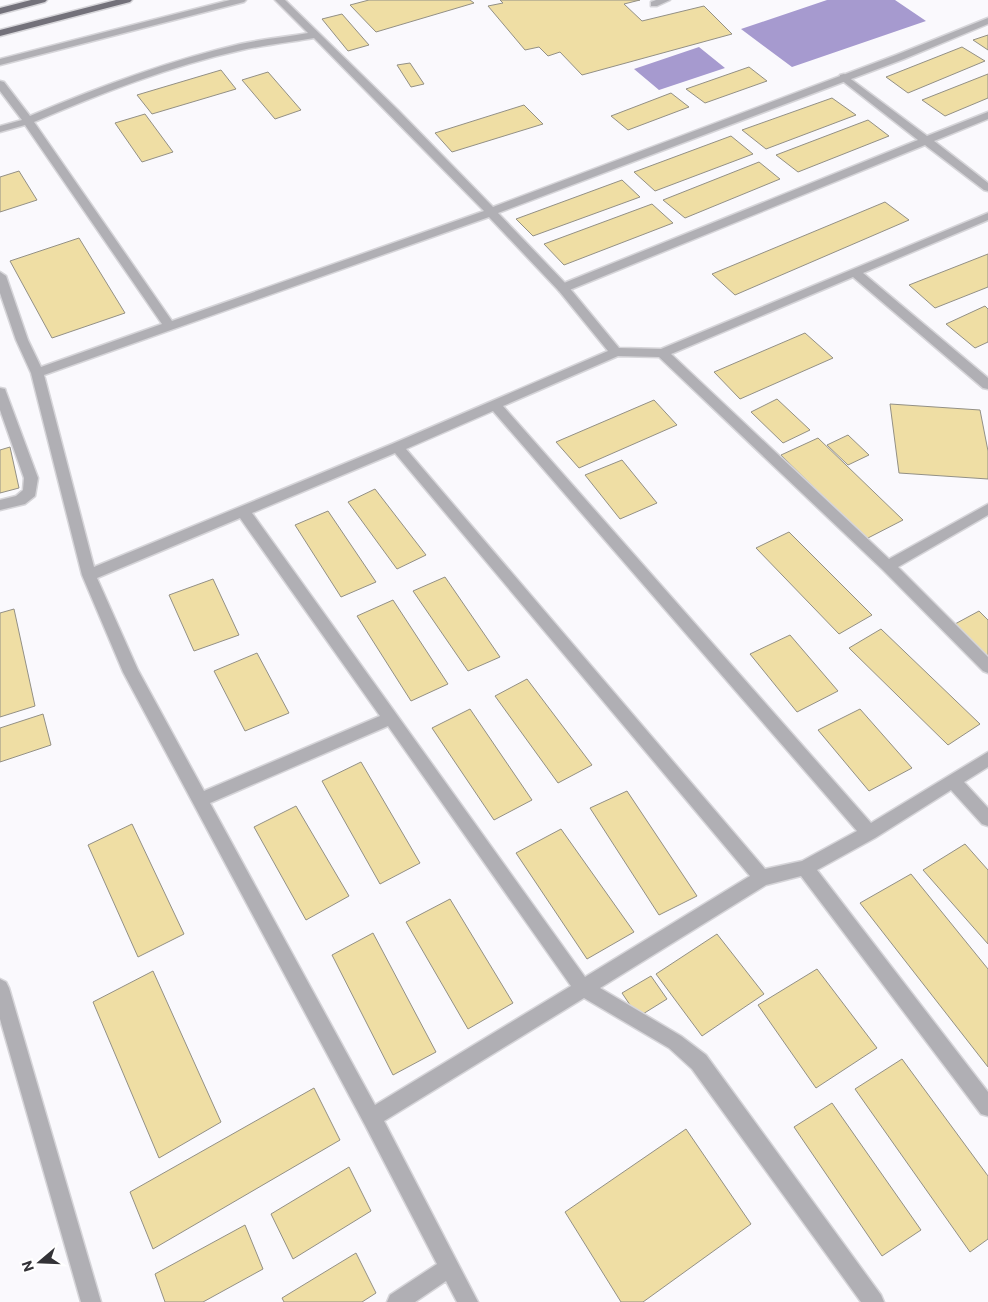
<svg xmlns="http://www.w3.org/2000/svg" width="988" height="1302" font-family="Commissioner,sans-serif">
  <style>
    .water { fill: #a69acf }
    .building { fill: #efdea4; stroke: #939085 }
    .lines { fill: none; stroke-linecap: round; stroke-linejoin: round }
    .lane-casing { stroke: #d6d5d9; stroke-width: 3 }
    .street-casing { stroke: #d6d5d9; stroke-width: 3 }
    .primary-casing { stroke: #d6d5d9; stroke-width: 3 }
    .lane { fill: #b0afb4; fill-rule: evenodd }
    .street { fill: #b0afb4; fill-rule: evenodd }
    .primary { fill: #73717a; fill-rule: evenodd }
  </style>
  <rect width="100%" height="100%" fill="#faf9fd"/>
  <path class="water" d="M827,0H895L926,21L792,67L741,29Z
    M699,47L725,68L659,90L634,69Z"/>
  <path class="building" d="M369,0H470L474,3L376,32L350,5Z
    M500,0H640L624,4L642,21L704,6L732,34L582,75L560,52L548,56L539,47L525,50L488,6L503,3Z
    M342,14L369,45L348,51L322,19Z
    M988,35V50L973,40Z
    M962,47L985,61L908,93L886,77Z
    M410,63L424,84L411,87L397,65Z
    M749,67L767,81L705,103L686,89Z
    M221,70L236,89L152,114L137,95Z
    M268,72L301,110L275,119L242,80Z
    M988,74V98L945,116L922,100Z
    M671,93L689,107L628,130L611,116Z
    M832,98L856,115L766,149L742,130Z
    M524,105L543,124L452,152L435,133Z
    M145,114L173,152L142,162L115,123Z
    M868,120L889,136L798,172L776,155Z
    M731,136L753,154L655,191L634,172Z
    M759,162L780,179L685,218L663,200Z
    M19,171L37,200L0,212V177Z
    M622,180L640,197L533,236L516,219Z
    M885,202L909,220L735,295L712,274Z
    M652,204L673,223L564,265L544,244Z
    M79,238L125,313L52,338L10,261Z
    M988,254V287L935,308L909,285Z
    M985,306L988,309V342L975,348L946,324Z
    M805,333L833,358L740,399L714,372Z
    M777,399L810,430L783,443L751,412Z
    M654,400L677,425L579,468L556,442Z
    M890,404L980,410L988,451V479L899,473Z
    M848,435L869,455L848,465L827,445Z
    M818,438L903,520L866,539L781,455Z
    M10,447L19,488L0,493V450Z
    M622,460L657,503L620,519L585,475Z
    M375,489L426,555L397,569L348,502Z
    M328,511L376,582L341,597L295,525Z
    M789,532L872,615L839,634L756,548Z
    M445,577L500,657L468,671L413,591Z
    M213,579L239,635L194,651L169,595Z
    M393,600L448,684L411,701L357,616Z
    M14,609L35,706L0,717V613Z
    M979,611L988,620V656L955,624Z
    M881,629L980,724L948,745L849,648Z
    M790,635L838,691L797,712L750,654Z
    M257,653L289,713L245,731L214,671Z
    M527,679L592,765L558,783L495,696Z
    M470,709L532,800L494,820L432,728Z
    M860,709L912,768L869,791L818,730Z
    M43,714L51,745L0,762V728Z
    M361,762L420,863L380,884L322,781Z
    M627,791L697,896L659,915L590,808Z
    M296,806L349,896L306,920L254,827Z
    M132,824L184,934L138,957L88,845Z
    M561,829L634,932L587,959L516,853Z
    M965,844L988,870V944L923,870Z
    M911,874L988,969V1067L860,903Z
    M450,899L513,1003L468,1029L406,922Z
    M373,933L436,1052L393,1075L332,955Z
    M717,934L764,994L702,1036L656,974Z
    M817,969L877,1048L816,1088L758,1005Z
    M153,971L221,1122L159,1158L93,1002Z
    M651,976L667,999L638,1017L622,993Z
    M902,1059L988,1176V1239L970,1252L855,1089Z
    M314,1088L340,1140L153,1249L130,1192Z
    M832,1103L921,1230L882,1256L794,1127Z
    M686,1129L751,1224L643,1302H621L565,1212Z
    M349,1167L371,1211L293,1259L271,1214Z
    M245,1225L263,1269L203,1302H165L155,1274Z
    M356,1253L376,1293L362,1302H284L282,1298Z"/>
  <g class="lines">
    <defs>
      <path id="lane" d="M656,0H670L657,6H651V2Z
        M844,74L927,136L988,112V119L934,141L988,183V191L984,190L925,145L567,291H559L557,288L559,285L918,140L840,79V75Z"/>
      <path id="street" d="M230,0H246L244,2L0,65V59Z
        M275,0H285L398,110L493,207L896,55L988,18V24L904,59L498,213L567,285L619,348L661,349L988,213V220L863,273L988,378V389L983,388L853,277L671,354L889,559L988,504V515L898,567L988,657V673L983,671L883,570L659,357L618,356L503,406L871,823L988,752V767L964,782L988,808V826L982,824L951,790L875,838L817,870L988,1092V1116L981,1114L801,876L766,885L600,988L681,1036L706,1055L881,1295L884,1302H861L692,1069L669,1048L584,998L384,1121L478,1302H457L446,1281L415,1302H387L390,1295L437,1264L365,1125L123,672L82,575L31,373L16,340L0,293V272L6,276L28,340L41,367L162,324L25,125L0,132V126L22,120L0,91V81L4,82L30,116C98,87 168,61 240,44C263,39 286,37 308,33ZM314,38L484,211L172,321L34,122C102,93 170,66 242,50C266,45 290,42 314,38ZM489,217L559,291L608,351L392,444L94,567L44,375ZM493,411L857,831L802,861L765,869L406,449ZM395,453L750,876L585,977L252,513ZM240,518L380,716L204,791L138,670L97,578ZM388,726L571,986L375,1105L210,803Z
        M0,388L5,389L6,392L38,478L35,496L25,504L0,510V500L16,496L23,490L24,478L0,410Z
        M0,979L6,982L9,988L101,1302H81L0,1019Z"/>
      <path id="primary" d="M31,0H47L45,2L0,14V8Z
        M116,0H132L130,2L0,36V30Z"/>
    </defs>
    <use href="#lane" class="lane-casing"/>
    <use href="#street" class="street-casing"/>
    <use href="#primary" class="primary-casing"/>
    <use href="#lane" class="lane"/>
    <use href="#street" class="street"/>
    <use href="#primary" class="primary"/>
  </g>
  <g transform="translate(40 1262) rotate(251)" stroke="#ffffff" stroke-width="4" paint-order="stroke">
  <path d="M0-4L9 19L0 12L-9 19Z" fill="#333237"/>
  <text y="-8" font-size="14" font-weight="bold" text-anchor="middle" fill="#333237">N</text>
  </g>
</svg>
